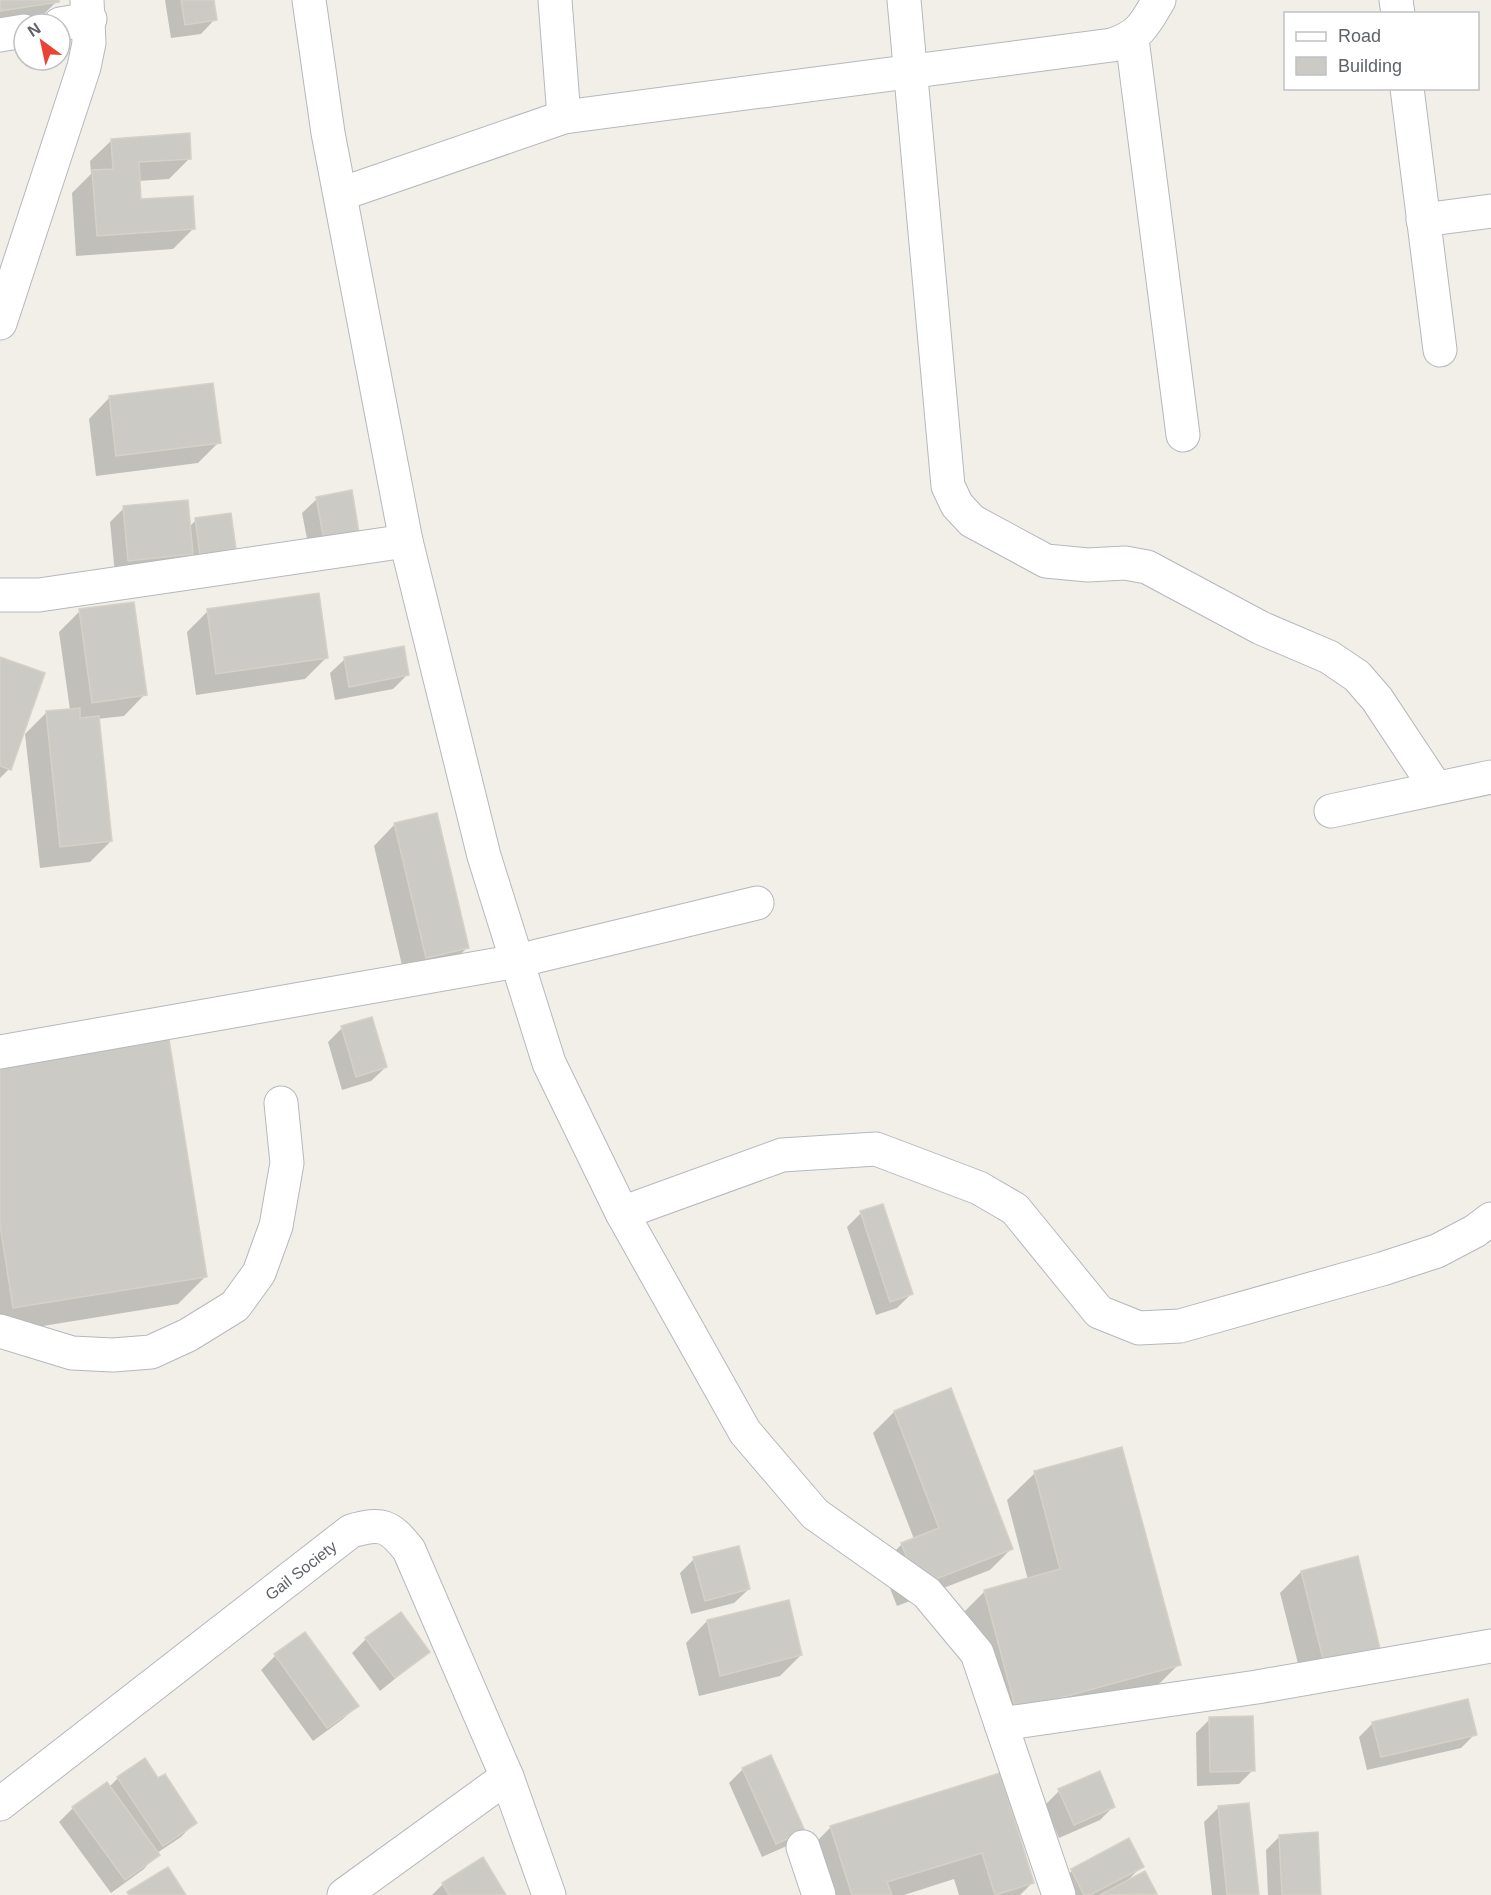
<svg xmlns="http://www.w3.org/2000/svg" width="1491" height="1895" font-family="Arial,sans-serif">
  <style>
    .shadow { fill: #0003 }
    .building { fill: #cccac5; stroke: #d6d1c6; stroke-width: 1.5 }
    .lines { fill: none; stroke-linecap: round; stroke-linejoin: round }
    .minor-casing { stroke: #b5b8bc; stroke-width: 35 }
    .minor { stroke: #fff; stroke-width: 33 }
    .labels { text-anchor: middle; stroke-width: 4.5; stroke-linejoin: round; paint-order: stroke }
    .street-label { font-size: 16px; fill: #5f6368; stroke: #fff }
  </style>
  <rect width="100%" height="100%" fill="#f1efe8"/>
  <path class="shadow" d="M0,0H57V1L43,15L0,22Z
    M165,0H212L215,19L201,34L171,38Z
    M112,140L190,158L169,179L138,181L140,201L194,228L173,249L76,256L72,193L91,174L90,161Z
    M110,397L219,442L198,463L96,476L89,419Z
    M317,499L358,533L310,554L302,513Z
    M124,508L189,527L196,520L234,549L220,563L115,574L110,522Z
    M80,611L145,694L124,716L97,719L111,841L90,862L40,868L25,734L47,712L70,710L59,632Z
    M208,611L326,658L305,679L196,695L187,632Z
    M0,658L9,769L0,778Z
    M345,659L407,675L393,689L335,700L330,673Z
    M395,824L468,947L446,968L405,978L374,846Z
    M342,1028L386,1067L371,1081L342,1090L328,1042Z
    M0,1068L206,1276L178,1304L0,1333Z
    M861,1213L911,1294L897,1308L876,1315L847,1227Z
    M950,1390L1011,1549L990,1570L897,1606L881,1565L902,1544L914,1539L873,1433L894,1412Z
    M1035,1473L1179,1664L1151,1692L989,1737L957,1619L985,1591L1028,1580L1007,1500Z
    M694,1559L749,1589L734,1603L691,1614L680,1573Z
    M1301,1572L1379,1648L1303,1683L1280,1593Z
    M788,1602L801,1655L780,1676L699,1696L686,1643L707,1621Z
    M366,1639L428,1652L380,1691L352,1653Z
    M275,1656L357,1705L343,1719L313,1741L261,1670Z
    M1210,1719L1253,1770L1239,1784L1197,1786L1196,1733Z
    M1373,1723L1475,1734L1461,1748L1367,1770L1359,1737Z
    M743,1769L803,1831L789,1845L762,1857L729,1783Z
    M1099,1773L1114,1806L1100,1820L1059,1838L1045,1805L1059,1791Z
    M999,1775L1033,1882L1020,1895H959L954,1879L904,1895H816L803,1855L831,1827Z
    M118,1778L157,1780L195,1822L181,1837L157,1853L144,1869L111,1893L59,1822L73,1808L109,1787Z
    M1218,1808L1257,1895H1212L1204,1822Z
    M1280,1836L1320,1895H1268L1266,1850Z
    M1129,1840L1142,1866L1127,1881L1154,1895H1063L1058,1885L1072,1871Z
    M482,1859L504,1895H432L443,1884Z"/>
  <path class="building" d="M0,0H59V2L0,11Z
    M181,0H214L217,20L185,25Z
    M190,133L191,159L139,162L141,199L193,196L195,229L97,236L92,170L113,169L111,139Z
    M213,383L221,443L116,456L109,396Z
    M352,490L359,533L324,540L316,497Z
    M188,500L193,554L128,561L123,506Z
    M231,513L236,549L200,555L195,518Z
    M319,593L328,658L216,674L207,609Z
    M134,602L147,695L92,703L79,609Z
    M404,646L409,675L349,687L344,657Z
    M0,657L45,673L11,770L0,766Z
    M80,708V718L99,716L112,841L60,847L46,711Z
    M437,813L469,948L426,958L394,823Z
    M372,1017L387,1067L356,1077L341,1026Z
    M169,1039L207,1277L13,1308L0,1225V1066Z
    M883,1204L913,1294L890,1302L860,1211Z
    M951,1388L1013,1549L918,1586L901,1543L939,1528L894,1411Z
    M1122,1447L1181,1665L1016,1710L984,1590L1060,1569L1034,1471Z
    M739,1546L750,1589L705,1601L693,1557Z
    M1358,1556L1380,1649L1324,1663L1301,1571Z
    M789,1600L802,1655L720,1676L707,1620Z
    M401,1612L430,1652L395,1678L365,1638Z
    M305,1632L359,1706L327,1728L274,1654Z
    M1468,1699L1477,1735L1381,1757L1372,1722Z
    M1253,1716L1255,1771L1210,1772L1209,1717Z
    M771,1755L805,1831L776,1844L742,1768Z
    M145,1758L158,1778L165,1774L197,1823L163,1846L117,1777Z
    M1100,1771L1115,1807L1074,1825L1058,1789Z
    M1000,1773L1034,1883L995,1895L982,1853L887,1882L892,1895H852L830,1826Z
    M107,1782L160,1855L125,1880L72,1807Z
    M1249,1803L1259,1895H1227L1218,1806Z
    M1318,1832L1321,1895H1282L1279,1835Z
    M1129,1838L1144,1867L1090,1895H1084L1071,1869Z
    M483,1857L506,1895H449L442,1883Z
    M168,1867L186,1895H129L127,1892Z
    M1145,1871L1157,1894L1100,1895Z"/>
  <g class="lines">
    <defs>
      <g id="minor">
        <path d="M309,0L328,133L406,541L484,856L549,1063L622,1213L745,1432L815,1514L927,1593L977,1653L1059,1895"/>
        <path d="M555,0L564,117"/>
        <path d="M904,0L948,486L957,505L972,521L1046,561L1088,565L1125,563L1147,567L1261,628L1329,657L1357,676L1377,699L1436,788"/>
        <path d="M1396,0L1398,14"/>
        <path d="M60,24L90,19"/>
        <path d="M0,35L24,31"/>
        <path d="M1132,39L1183,435"/>
        <path d="M1407,88L1440,350"/>
        <path d="M341,194L564,117L1112,45C1140,36 1145,24 1159,0"/>
        <path d="M1423,220L1491,211"/>
        <path d="M0,323L84,67L89,43L87,0"/>
        <path d="M0,595H39L406,541"/>
        <path d="M1331,811L1491,777"/>
        <path d="M0,1052L517,961L757,903"/>
        <path d="M622,1213L782,1155L876,1149L979,1188L1015,1209L1099,1312L1139,1328L1180,1326L1382,1269L1437,1251L1475,1231L1491,1219"/>
        <path d="M0,1331L72,1353L113,1355L151,1352L188,1335L235,1306L259,1273L276,1226L287,1163L281,1103"/>
        <path d="M1001,1724L1257,1687L1491,1646"/>
        <path id="s1" d="M0,1804L351,1531C382,1522 389,1525 409,1550L507,1777L549,1895"/>
        <path d="M803,1847L819,1895"/>
        <path d="M344,1895L507,1777"/>
      </g>
    </defs>
    <use href="#minor" class="minor-casing"/>
    <use href="#minor" class="minor"/>
  </g>
  <g class="labels">
    <g class="street-label">
      <text dy="6" stroke="none"><textPath href="#s1" startOffset="381">Gail Society</textPath></text>
    </g>
  </g>
  <rect x="1284" y="12" width="195" height="78" fill="#ffffff" stroke="#bfc1c3" stroke-width="1.5"/>
  <rect x="1296" y="32" width="30" height="9" fill="#ffffff" stroke="#bfc1c3" stroke-width="1.5"/>
  <text x="1338" y="42" font-size="18" fill="#5f6368">Road</text>
  <rect x="1296" y="57" width="30" height="18" fill="#cccac5" stroke="#bfc1c3" stroke-width="1.5"/>
  <text x="1338" y="72" font-size="18" fill="#5f6368">Building</text>
  <g transform="translate(42 42) rotate(327)"><circle r="28" fill="#ffffff" stroke="#bfc1c3" stroke-width="1.5"/>
  <path d="M0-4.5L10 22L0 15L-10 22Z" fill="#ea4335"/>
  <text y="-9" font-size="16" font-weight="bold" text-anchor="middle" fill="#5f6368">N</text>
  </g>
</svg>
